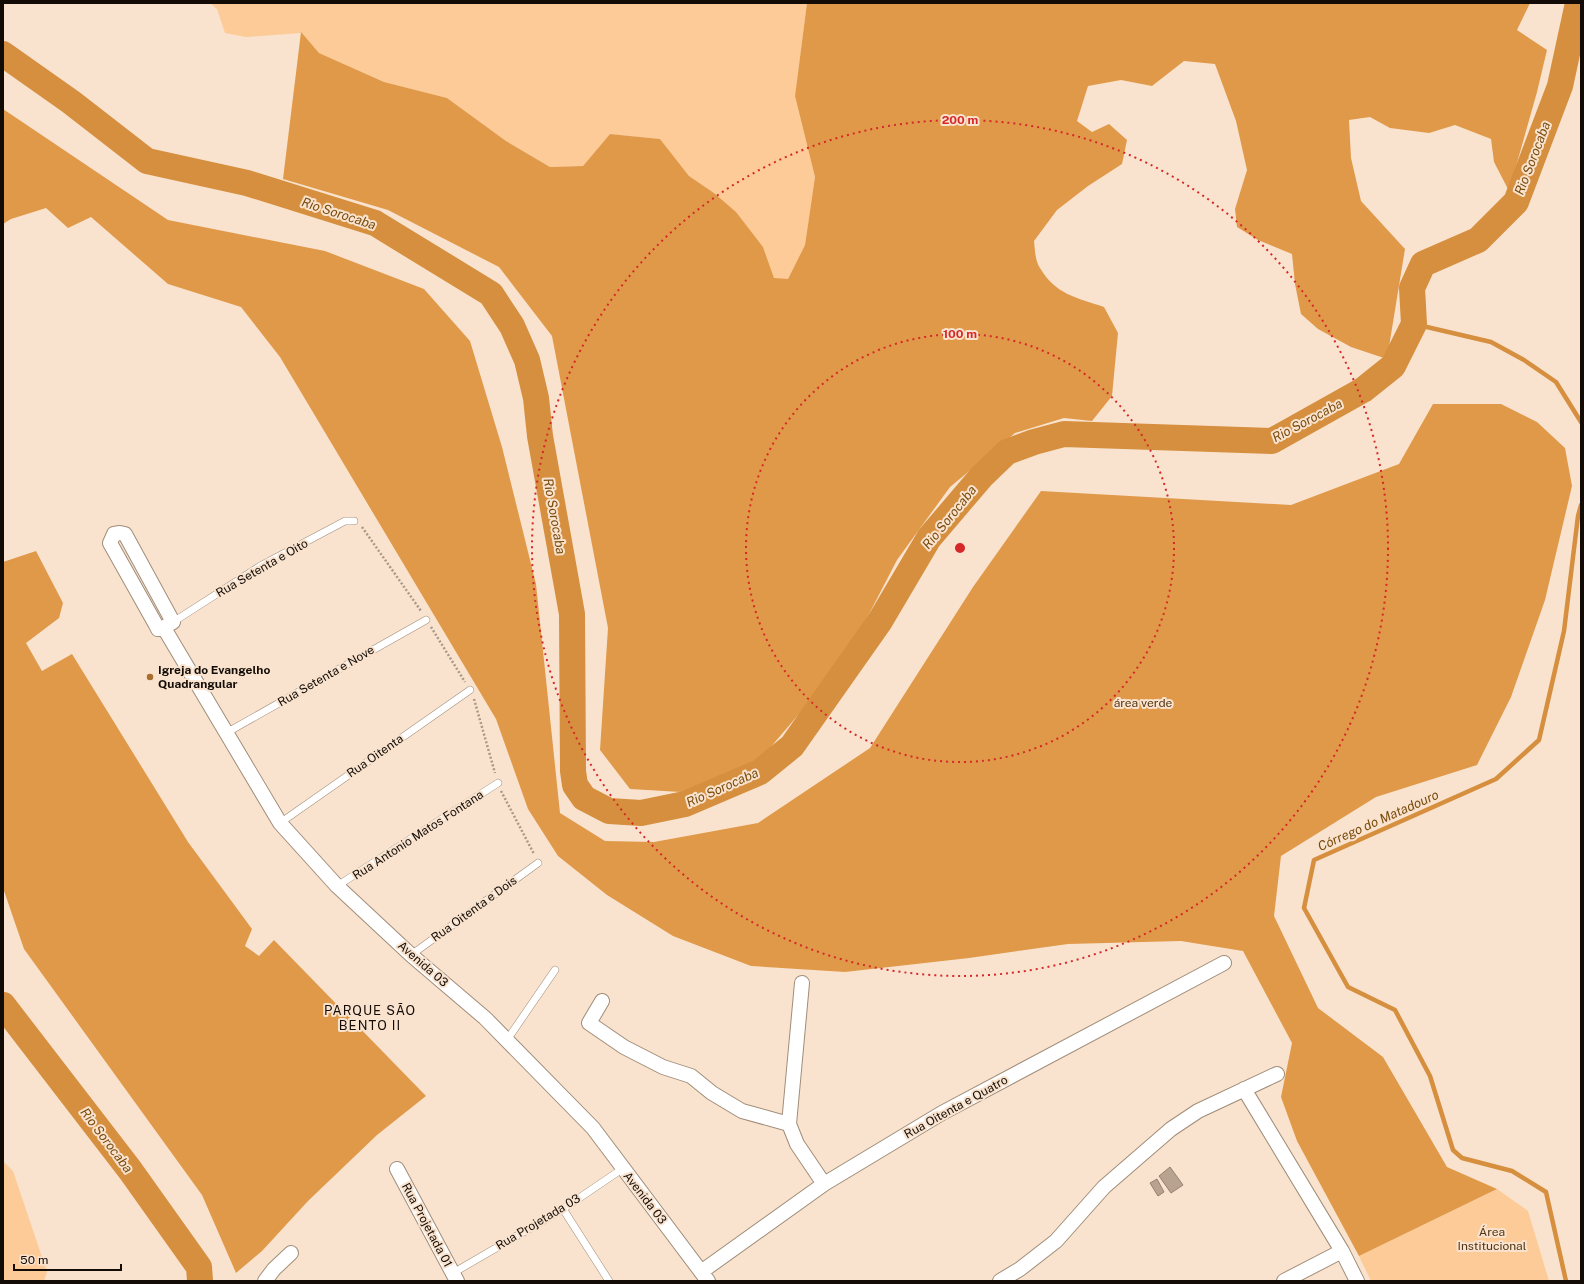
<svg xmlns="http://www.w3.org/2000/svg" width="1584" height="1284" font-family="'Public Sans',sans-serif">
  <style>
    .green { fill: #fdcb97 }
    .forest { fill: #e09949 }
    .lines { fill: none; stroke-linecap: round; stroke-linejoin: round }
    .stream { stroke: #d58f3e; stroke-width: 4.5 }
    .river { stroke: #d58f3e; stroke-width: 26 }
    .building { fill: #b8a390; stroke: #95826f }
    .lane-casing { stroke: #a08d79; stroke-width: 8 }
    .street-casing { stroke: #a08d79; stroke-width: 16 }
    .path { stroke: #a99889; stroke-width: 2.5; stroke-dasharray: 2 2; stroke-linecap: butt }
    .lane { stroke: #fff; stroke-width: 7 }
    .street { stroke: #fff; stroke-width: 14 }
    .ring { fill: none; stroke: #d62828; stroke-width: 2; stroke-dasharray: 2 4 }
    .poi-dot { fill: #a76e2c; stroke: #f9e3ce; stroke-width: 1.5 }
    .labels { text-anchor: middle; stroke-width: 4; stroke-linejoin: round; paint-order: stroke }
    .street-label { font-size: 12px; fill: #130c06; stroke: #f9e3ce }
    .poi-label { font-size: 12px; font-weight: bold; fill: #130c06; stroke: #f9e3ce; text-anchor: start }
    .park-label { font-size: 12px; fill: #503312; stroke: #f9e3ce }
    .water-label { font-size: 13px; font-style: italic; fill: #794b0d; stroke: #f9e3ce }
    .neighbourhood-label { font-size: 13px; letter-spacing: 1px; fill: #130c06; stroke: #f9e3ce }
    .centre { fill: #d62828; stroke: #f9e3ce; stroke-width: 2 }
    .ring-label { font-size: 12px; text-anchor: middle; font-weight: bold; fill: #d62828; stroke: #f9e3ce; stroke-width: 4; stroke-linejoin: round; paint-order: stroke }
  </style>
  <rect width="100%" height="100%" fill="#f9e3ce"/>
  <path class="green" d="M210,3H807L795,96L815,177L805,245L788,279H774L763,247L714,193L689,176L660,139L610,134L583,166L550,167L506,141L447,98L384,82L319,53L301,33L246,37L225,33L217,9Z
    M3,1161L13,1171L47,1272L44,1281H3Z
    M1497,1189L1528,1211L1549,1281H1371L1359,1256Z"/>
  <path class="forest" d="M807,3H1530L1517,30L1547,50L1537,92L1509,191L1494,162L1491,139L1455,125L1429,133L1390,128L1370,117L1349,120L1351,158L1361,201L1405,249L1387,359L1351,347L1318,329L1301,314L1295,284L1292,254L1258,240L1237,227L1235,209L1247,170L1236,121L1215,64L1184,61L1152,86L1121,80L1088,86L1077,121L1092,132L1109,124L1127,140L1122,164L1088,186L1057,210L1034,241C1035,249 1035,261 1040,268C1055,294 1077,298 1104,307L1118,333L1112,396L1092,421L1064,418L1015,433L950,487L897,560L868,616L822,687L757,763L681,792L630,789L600,750L608,628L552,336L499,267L388,210L283,179L301,32L319,53L384,82L447,98L506,141L550,167L583,166L610,134L660,139L689,176L714,193L736,212L763,247L774,278L788,279L805,245L815,177L795,96Z
    M3,109L168,220L325,251L424,289L470,341L502,447L536,584L560,813L605,841L654,842L758,823L870,748L973,587L1041,491L1291,505L1399,464L1433,404H1501L1537,422L1565,448L1572,486L1545,600L1511,697L1477,765L1376,797L1281,856L1274,916L1318,1008L1383,1057L1447,1167L1497,1189L1359,1256L1297,1141L1281,1097L1292,1043L1243,951L1181,941L1068,944L969,958L845,972L751,966L673,936L607,895L558,856L528,809L496,719L280,357L241,307L168,284L91,217L68,228L46,208L11,219L3,224Z
    M36,551L63,603L59,618L26,643L42,671L72,654L188,842L252,929L245,946L259,956L274,940L426,1096L377,1135L308,1201L262,1251L236,1273L202,1195L24,949L3,888V562Z"/>
  <g class="lines">
    <path class="stream" d="M1414,324L1491,342L1524,360L1556,382L1581,422
      M1566,1281L1546,1192L1512,1171L1462,1158L1453,1150L1430,1076L1395,1010L1348,987L1304,908L1314,860L1496,779L1539,740L1564,631L1578,516L1581,505"/>
    <path class="river" d="M3,54L71,102L147,161L247,183L375,223L491,294L512,326L527,360L536,398L540,436L572,614L573,771L575,785L584,798L609,811L641,813L685,804L760,772L792,746L880,621L929,538L981,477L1007,452L1034,442L1064,434L1272,441L1363,390L1393,366L1414,324L1412,288L1423,264L1478,240L1516,202L1560,86L1578,3
      M3,1005L130,1170L199,1267L200,1281"/>
  </g>
  <path class="building" d="M1170,1167L1183,1185L1171,1193L1159,1176Z
    M1157,1179L1164,1192L1158,1196L1150,1183Z"/>
  <g class="lines">
    <defs>
      <path id="lane" d="M173,622L262,565L345,521H354
        M226,733L426,620
        M280,823L470,690
        M337,886L498,783
        M411,955L538,863
        M507,1040L555,970
        M563,1209L609,1281
        M453,1273L563,1209L622,1169"/>
      <path id="street" d="M120,533L125,534L173,622L161,629H158L156,625L110,543L114,534Z
        M164,628L280,823L337,886L411,955L485,1018L593,1128L708,1281
        M802,983L789,1124L797,1144L824,1184
        M602,1001L589,1023L624,1047L663,1067L691,1076L712,1093L742,1111L789,1124
        M1244,1089L1342,1251L1357,1281
        M397,1169L457,1281
        M701,1272L824,1184L942,1113L1224,963
        M265,1281L274,1269L291,1253
        M1000,1281L1020,1269L1056,1241L1104,1187L1171,1129L1198,1111L1277,1074
        M1284,1281L1342,1251"/>
    </defs>
    <use href="#lane" class="lane-casing"/>
    <use href="#street" class="street-casing"/>
    <path class="path" d="M362,527L421,611
      M431,627L465,682
      M474,699L495,773
      M501,791L534,854"/>
    <use href="#lane" class="lane"/>
    <use href="#street" class="street"/>
  </g>
  <g class="ring">
    <circle cx="960" cy="548" r="214"/>
    <circle cx="960" cy="548" r="428"/>
  </g>
  <circle class="poi-dot" cx="150" cy="677" r="4"/>
  <g class="labels">
    <g class="street-label">
      <text transform="translate(262 568) rotate(-30)" y="4">Rua Setenta e Oito</text>
      <text transform="translate(326 676) rotate(-30)" y="4">Rua Setenta e Nove</text>
      <text transform="translate(375 756) rotate(-35)" y="4">Rua Oitenta</text>
      <text transform="translate(418 835) rotate(-33)" y="4">Rua Antonio Matos Fontana</text>
      <text transform="translate(474 909) rotate(-36)" y="4">Rua Oitenta e Dois</text>
      <text transform="translate(423 964) rotate(41)" y="4">Avenida 03</text>
      <text transform="translate(956 1107) rotate(-29)" y="4">Rua Oitenta e Quatro</text>
      <text transform="translate(645 1198) rotate(52)" y="4">Avenida 03</text>
      <text transform="translate(538 1222) rotate(-31)" y="4">Rua Projetada 03</text>
      <text transform="translate(427 1225) rotate(62)" y="4">Rua Projetada 01</text>
    </g>
    <g class="poi-label">
      <text x="158" y="674">Igreja do Evangelho<tspan x="158" dy="14">Quadrangular</tspan></text>
    </g>
    <g class="park-label">
      <text x="1143" y="707">área verde</text>
      <text x="1492" y="1236">Área<tspan x="1492" dy="14">Institucional</tspan></text>
    </g>
    <g class="water-label">
      <text transform="translate(1532 158) rotate(-69)" y="5">Rio Sorocaba</text>
      <text transform="translate(339 213) rotate(18)" y="5">Rio Sorocaba</text>
      <text transform="translate(1307 420) rotate(-28)" y="5">Rio Sorocaba</text>
      <text transform="translate(555 516) rotate(80)" y="5">Rio Sorocaba</text>
      <text transform="translate(949 517) rotate(-51)" y="5">Rio Sorocaba</text>
      <text transform="translate(722 787) rotate(-24)" y="5">Rio Sorocaba</text>
      <text transform="translate(1378 820) rotate(-24)" y="5">Córrego do Matadouro</text>
      <text transform="translate(107 1140) rotate(53)" y="5">Rio Sorocaba</text>
    </g>
    <g class="neighbourhood-label">
      <text x="370" y="1015">PARQUE SÃO<tspan x="370" dy="15">BENTO II</tspan></text>
    </g>
  </g>
  <circle cx="960" cy="548" r="6" class="centre"/>
  <g class="ring-label">
    <text x="960" y="124">200 m</text>
    <text x="960" y="338">100 m</text>
  </g>
  <rect width="1584" height="1284" fill="none" stroke="#130c06" stroke-width="8"/>
  <path d="M14 1264v6h107v-6" fill="none" stroke="#130c06" stroke-width="2"/>
  <text x="20" y="1264" font-size="12" fill="#130c06" stroke="#f9e3ce" stroke-width="3" paint-order="stroke">50 m</text>
</svg>
